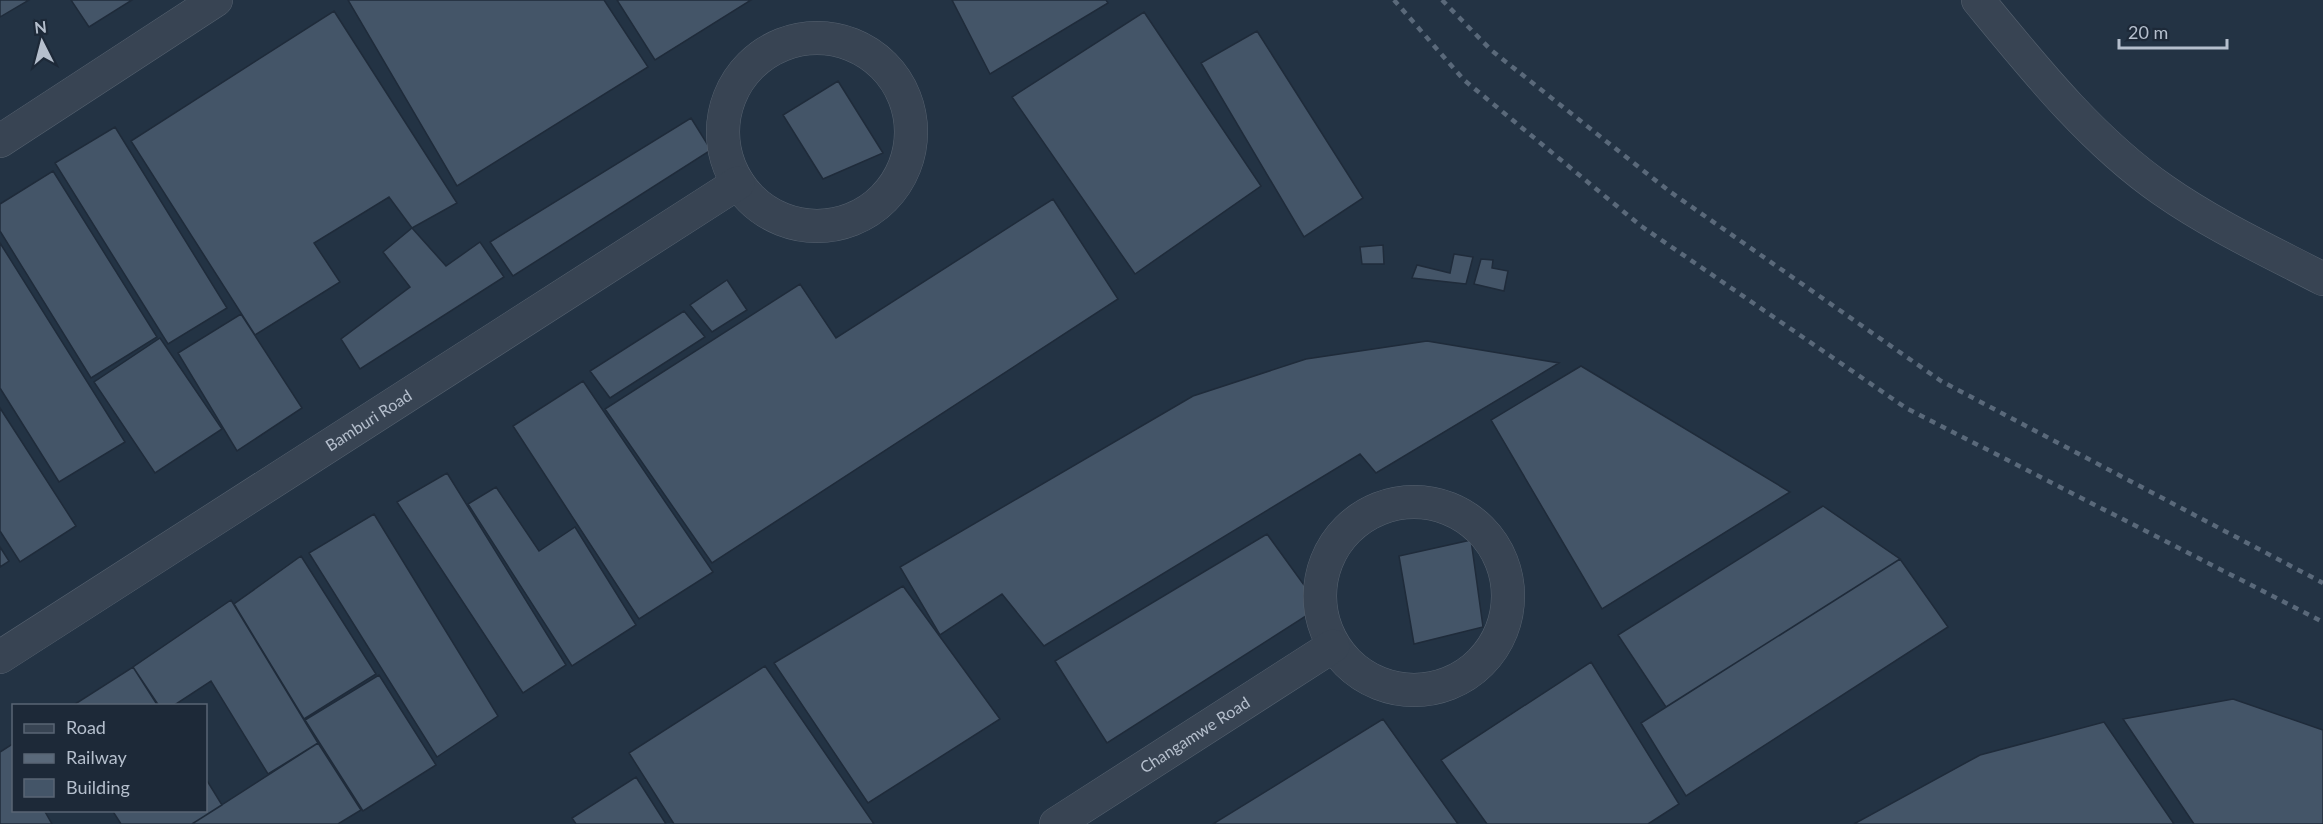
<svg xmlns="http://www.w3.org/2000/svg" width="2323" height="824" font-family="Lato,sans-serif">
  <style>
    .building { fill: #445568; stroke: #1f2b3a; stroke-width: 1.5 }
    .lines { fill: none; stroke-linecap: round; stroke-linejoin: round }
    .minor-casing { stroke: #566270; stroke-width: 34 }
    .minor { stroke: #384453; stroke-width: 33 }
    .rail { stroke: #5a697a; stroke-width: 4.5; stroke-dasharray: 6 6; stroke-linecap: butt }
    .labels { text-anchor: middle; stroke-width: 5; stroke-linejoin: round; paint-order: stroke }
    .street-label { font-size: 16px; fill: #b5bfcd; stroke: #1d2938 }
  </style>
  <rect width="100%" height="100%" fill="#233344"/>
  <path class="building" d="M0,0H29L0,17Z
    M71,0H132L89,27Z
    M348,0H604L648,67L457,186Z
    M617,0H751L655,60Z
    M952,0H1106L1108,3L990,74Z
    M334,11L457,203L412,228L389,197L314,243L340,282L255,335L131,141Z
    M1144,12L1261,186L1135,274L1012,97Z
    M1257,31L1363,198L1304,237L1201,63Z
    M838,81L883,153L823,179L783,115Z
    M691,118L711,150L513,276L490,242Z
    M115,127L227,308L168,344L55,163Z
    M53,171L157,337L91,378L0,231V204Z
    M1053,199L1118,299L712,563L605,409L800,284L836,338Z
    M412,228L446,266L480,242L504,277L360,369L341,339L410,287L383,252Z
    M0,243L125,442L59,482L0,388Z
    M1383,245L1384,264H1362L1360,247Z
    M1454,254L1473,257L1466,284L1412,278L1417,265L1450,273Z
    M1481,259L1493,260L1492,268L1508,271L1504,291L1474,284Z
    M727,280L747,310L712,332L690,305Z
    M684,311L705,337L610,398L590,371Z
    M241,314L302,408L237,451L178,353Z
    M160,338L222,429L155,473L94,382Z
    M1427,341L1559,363L1376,473L1360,454L1044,646L1002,594L940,635L900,567L1193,396L1306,359Z
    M1581,366L1790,492L1602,609L1491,420Z
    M583,381L713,572L639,619L513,426Z
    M0,408L76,526L20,562L0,531Z
    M447,473L566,665L523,693L397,502Z
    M496,487L539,551L575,527L636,625L572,666L468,504Z
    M1823,506L1900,559L1666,707L1618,635Z
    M374,514L498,716L437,757L309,553Z
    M1267,534L1320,607L1107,743L1055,661Z
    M1471,540L1483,627L1414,644L1399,556Z
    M0,547L9,561L0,567Z
    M301,556L376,674L304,719L234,604Z
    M1900,559L1948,627L1686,796L1641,723Z
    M903,586L1000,719L868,803L774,663Z
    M231,600L318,743L268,774L211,681L173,706H159L133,667Z
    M1591,662L1679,804L1648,824H1487L1441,760Z
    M765,666L874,824H674L629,753Z
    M133,667L158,706H72Z
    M379,675L436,765L363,811L305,720Z
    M2233,699L2323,730V824H2194L2123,719Z
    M1383,719L1458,824H1213Z
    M2104,722L2174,824H1854L1980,755Z
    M14,743V810H44L52,824H0V752Z
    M318,743L361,810L338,824H192Z
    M636,777L666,824H576L572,818Z
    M206,779L222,805L192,824H121L112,810H206Z"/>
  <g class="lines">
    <defs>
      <g id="minor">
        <path d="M1978,0C2033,67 2091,140 2163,190C2213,225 2269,251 2323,279"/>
        <circle cx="817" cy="132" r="94"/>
        <path d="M0,141L216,0"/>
        <circle cx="1414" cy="596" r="94"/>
        <path id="s1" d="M0,657L738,183"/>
        <path id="s2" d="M1056,824L1333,646"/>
      </g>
    </defs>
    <use href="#minor" class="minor-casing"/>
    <use href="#minor" class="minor"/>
    <path class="rail" d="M1394,0L1464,80L1641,226L1906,408L2323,622
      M1442,0L1491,50L1669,191L1941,381L2323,583"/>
  </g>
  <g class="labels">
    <g class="street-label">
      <text dy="6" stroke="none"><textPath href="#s1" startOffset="438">Bamburi Road</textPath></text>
      <text dy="6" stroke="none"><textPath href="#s2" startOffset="165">Changamwe Road</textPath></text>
    </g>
  </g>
  <rect x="12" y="704" width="195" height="108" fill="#1d2938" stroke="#5a6574" stroke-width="1.5"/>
  <rect x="24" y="724" width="30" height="9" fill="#384453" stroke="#5a6574" stroke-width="1.5"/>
  <text x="66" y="734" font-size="18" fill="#b5bfcd">Road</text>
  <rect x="24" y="754" width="30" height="9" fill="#5a697a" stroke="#5a6574" stroke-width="1.5"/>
  <text x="66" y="764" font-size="18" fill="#b5bfcd">Railway</text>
  <rect x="24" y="779" width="30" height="18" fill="#445568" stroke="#5a6574" stroke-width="1.5"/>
  <text x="66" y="794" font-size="18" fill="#b5bfcd">Building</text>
  <g transform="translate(42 42) rotate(354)" stroke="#1d2938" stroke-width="4.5" paint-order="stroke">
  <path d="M0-4.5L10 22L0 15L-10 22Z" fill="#b5bfcd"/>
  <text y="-9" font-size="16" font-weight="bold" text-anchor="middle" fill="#b5bfcd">N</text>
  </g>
  <path d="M2119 39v9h108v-9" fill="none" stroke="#b5bfcd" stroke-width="3"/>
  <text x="2128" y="39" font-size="18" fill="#b5bfcd" stroke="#1d2938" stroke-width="4.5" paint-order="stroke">20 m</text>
</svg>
